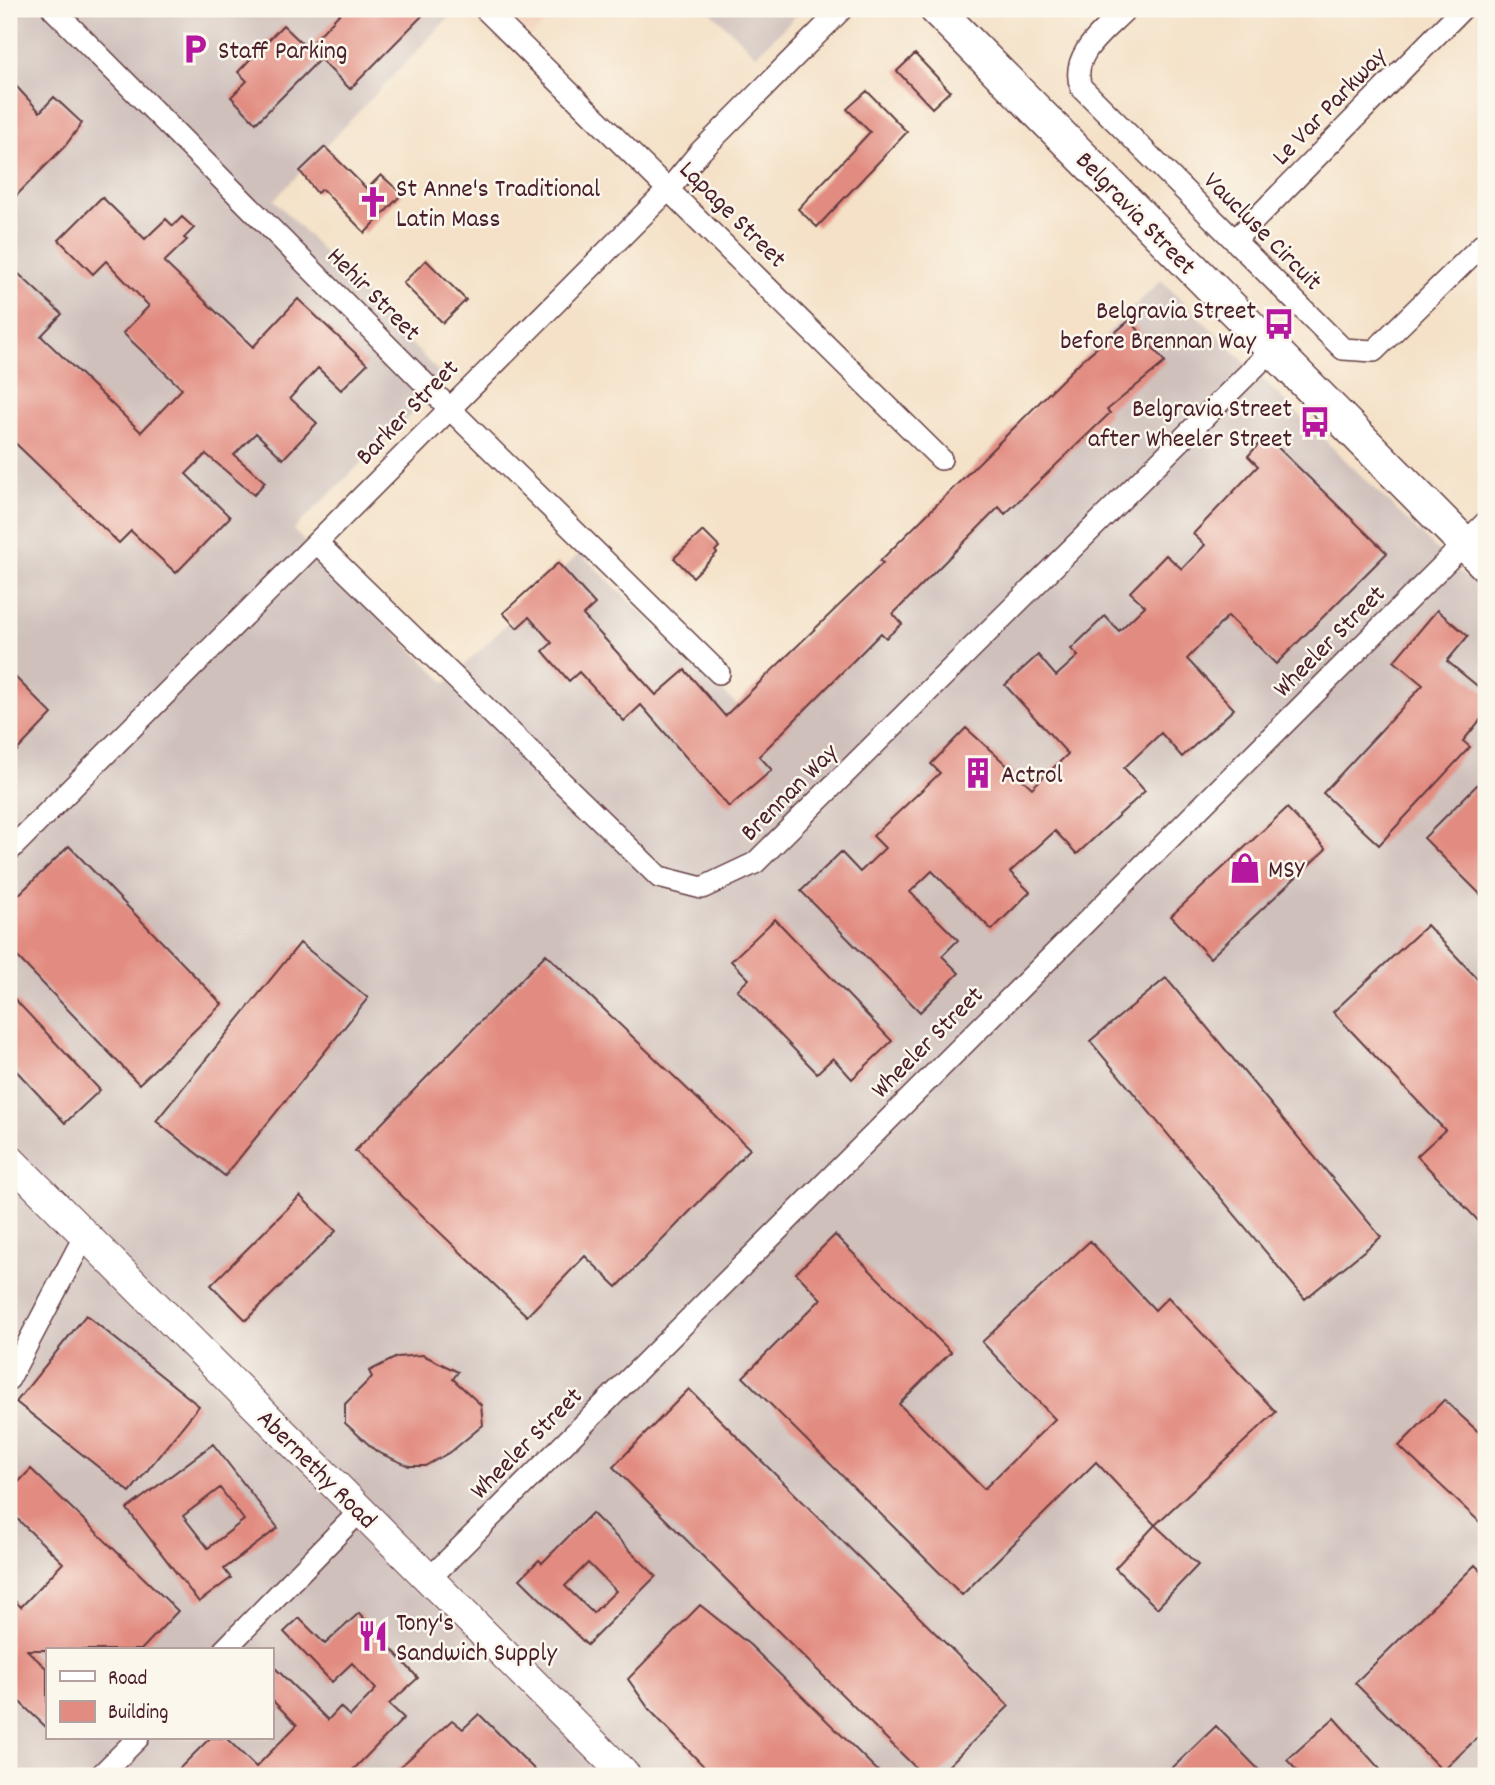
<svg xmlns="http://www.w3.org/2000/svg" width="1495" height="1785" font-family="Dekko,sans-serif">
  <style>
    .built { fill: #f3d4bf }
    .industrial { fill: #cfc0bb; fill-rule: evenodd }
    .building { fill: #e28b80; fill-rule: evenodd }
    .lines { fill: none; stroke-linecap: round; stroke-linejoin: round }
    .street-casing { stroke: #643c42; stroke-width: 24 }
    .secondary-casing { stroke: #643c42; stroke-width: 32 }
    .primary-casing { stroke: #643c42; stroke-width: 36 }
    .street { stroke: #fff; stroke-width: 21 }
    .secondary { stroke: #fff; stroke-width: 30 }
    .primary { stroke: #fff; stroke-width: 33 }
    .labels { text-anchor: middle; stroke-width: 5; stroke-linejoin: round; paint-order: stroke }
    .poi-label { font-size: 26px; fill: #4a1f2b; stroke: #fbf7ec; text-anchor: start }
    .street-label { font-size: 26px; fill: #4a1f2b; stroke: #fbf7ec }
  </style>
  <rect width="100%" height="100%" fill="#fbf7ec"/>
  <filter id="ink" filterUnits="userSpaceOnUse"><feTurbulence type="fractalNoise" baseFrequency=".0143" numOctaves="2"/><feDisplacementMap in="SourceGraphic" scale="14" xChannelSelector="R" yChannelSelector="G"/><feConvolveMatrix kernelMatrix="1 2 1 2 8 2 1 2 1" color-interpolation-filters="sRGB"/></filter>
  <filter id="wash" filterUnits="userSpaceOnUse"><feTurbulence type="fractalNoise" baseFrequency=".00686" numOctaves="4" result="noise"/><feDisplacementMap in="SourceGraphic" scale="28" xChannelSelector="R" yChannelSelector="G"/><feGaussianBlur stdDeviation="1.57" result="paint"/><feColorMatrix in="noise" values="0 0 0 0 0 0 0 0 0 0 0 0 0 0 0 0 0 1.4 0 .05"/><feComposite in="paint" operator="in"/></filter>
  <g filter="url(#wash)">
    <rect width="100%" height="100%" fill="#f4e1c7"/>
    <path class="built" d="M504,9H560L531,36Z"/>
    <path class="industrial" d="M9,9H457L274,200L446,380L293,530L446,683L580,553L737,705L1161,280L1467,579L1486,560V1776H9ZM47,1650H271V1738H47Z
      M708,9H803L756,55Z"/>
    <g id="blocks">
      <path class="building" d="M344,9H416L422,16L350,89L320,59L256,123L231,97L247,81L238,72L283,25L307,48Z
        M915,54L950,91L932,108L897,71Z
        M15,85L40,112L54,97L82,123L65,146L9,203V93Z
        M867,91L907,132L817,227L798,209L870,132L847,109Z
        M325,147L367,189L381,175L402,194L365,233L322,189L317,193L300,171Z
        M102,197L145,239L166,219L173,226L182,217L194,228L184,238L187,240L164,262L253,347L298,299L367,364L341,390L318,368L290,398L317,423L283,459L256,433L234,455L265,482L254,495L206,454L186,474L230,517L176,573L131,531L119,543L9,437V265L62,314L41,336L141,432L182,389L123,333L149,306L106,261L93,274L59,240Z
        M426,260L466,300L443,323L403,283Z
        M1130,320L1165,362L1107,410L1110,413L1005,514L999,507L906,601L893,614L902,624L886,638L881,633L759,756L772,770L729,807L641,705L624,721L579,672L569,681L543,651L552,643L529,617L517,628L503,613L558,563L595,604L583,615L656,695L685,670L725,716L883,563L880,561L1082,360Z
        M1266,436L1387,553L1276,664L1228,616L1187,659L1234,709L1182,757L1161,733L1124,768L1145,791L1077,854L1055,831L1010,872L1030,892L992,930L932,871L910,892L958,940L942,956L959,973L920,1012L801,891L841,852L860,872L885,848L873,836L940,773L931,764L966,728L1032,788L1068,754L1005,685L1038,655L1056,676L1078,656L1071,649L1105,616L1119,631L1145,606L1130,592L1166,555L1182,569L1205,545L1193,534L1258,466L1248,456Z
        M703,531L719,547L715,551L717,553L693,577L674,558Z
        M1437,610L1468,636L1447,661L1486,693V713L1463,741L1470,747L1379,845L1323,793L1423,685L1394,661Z
        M9,671L52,714L9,759Z
        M1486,776V900L1424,838Z
        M1287,808L1326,849L1210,958L1171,916Z
        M69,846L222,1004L139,1084L9,948V904Z
        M775,919L892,1041L852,1079L833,1058L817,1073L737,990L749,979L731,961Z
        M1427,925L1486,988V1229L1417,1156L1445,1130L1333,1012Z
        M300,943L368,998L225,1176L156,1121Z
        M546,954L750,1149L617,1287L585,1256L527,1316L355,1151Z
        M1166,978L1381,1237L1305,1299L1090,1041Z
        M9,993L100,1090L65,1123L9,1063Z
        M300,1196L336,1231L246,1320L211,1285Z
        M835,1235L951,1352L899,1404L984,1489L1055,1419L982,1342L1090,1241L1155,1310L1168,1297L1276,1412L1155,1525L1096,1462L962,1595L743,1377L821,1299L796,1273Z
        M86,1315L199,1406L130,1492L16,1402Z
        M423,1355L458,1372L453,1379L481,1405L483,1425L452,1451L425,1466H409L377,1452L345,1423V1404L372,1377L369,1371L397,1357Z
        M689,1389L1009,1706L938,1776H924L613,1467Z
        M1444,1400L1486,1439V1528L1399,1446Z
        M213,1444L278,1528L224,1569L231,1578L199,1602L127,1509ZM220,1488L244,1520L208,1548L183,1516Z
        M31,1469L178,1611L141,1650H27L47,1669V1728L9,1692V1595L21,1607L63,1563L9,1511V1492Z
        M592,1513L656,1576L587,1645L520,1579L539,1560L542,1563ZM588,1563L616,1591L593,1613L565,1586Z
        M1155,1525L1198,1565L1157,1608L1115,1568Z
        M1475,1565L1486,1576V1729L1443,1771L1355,1683Z
        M700,1605L750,1645L883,1776H713L649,1709L628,1679Z
        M359,1613L418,1678L389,1704L404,1718L347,1776H172L210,1738H226L256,1767L297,1725L271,1699V1664L328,1720L340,1707L350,1716L376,1689L352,1663L332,1682L284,1632L299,1618L325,1644Z
        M479,1714L541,1776H390L452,1720L463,1729Z
        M1334,1718L1386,1776H1302L1287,1760Z
        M1216,1726L1265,1776H1164Z"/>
    </g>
  </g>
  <g filter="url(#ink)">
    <use href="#blocks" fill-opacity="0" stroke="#643c42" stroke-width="2"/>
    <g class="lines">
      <defs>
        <path id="street" d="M53,9L448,407L719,673
          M485,9L941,459
          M1126,9C1106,30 1069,54 1081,87L1343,349L1374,351L1486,241
          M1235,240L1462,9
          M317,543L659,877L702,888L755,863L1272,350
          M9,851L670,188L699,153L842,9
          M9,1379L85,1235
          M429,1579L1486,522
          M224,1650L360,1511
          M100,1776L138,1738"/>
        <path id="secondary" d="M9,1159L626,1776"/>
        <path id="primary" d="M936,9L1486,565"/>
      </defs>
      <use href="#street" class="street-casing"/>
      <use href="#secondary" class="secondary-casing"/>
      <use href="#primary" class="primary-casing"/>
      <use href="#street" class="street"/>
      <use href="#secondary" class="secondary"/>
      <use href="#primary" class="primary"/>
    </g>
  </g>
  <defs>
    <symbol id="parking-bare" viewBox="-9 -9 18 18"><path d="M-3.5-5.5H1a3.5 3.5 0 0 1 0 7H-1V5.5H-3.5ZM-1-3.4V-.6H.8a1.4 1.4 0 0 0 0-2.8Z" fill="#b5179e" stroke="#fbf7ec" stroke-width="2.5" paint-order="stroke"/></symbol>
    <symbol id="church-bare" viewBox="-9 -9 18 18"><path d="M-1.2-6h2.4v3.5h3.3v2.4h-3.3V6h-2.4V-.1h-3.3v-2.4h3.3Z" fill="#b5179e" stroke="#fbf7ec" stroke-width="2.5" paint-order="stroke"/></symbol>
    <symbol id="bus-bare" viewBox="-9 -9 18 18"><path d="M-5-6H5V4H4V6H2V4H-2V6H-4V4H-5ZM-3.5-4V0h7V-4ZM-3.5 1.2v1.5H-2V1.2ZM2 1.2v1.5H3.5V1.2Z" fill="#b5179e" stroke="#fbf7ec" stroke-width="2.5" paint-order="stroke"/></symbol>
    <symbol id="building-bare" viewBox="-9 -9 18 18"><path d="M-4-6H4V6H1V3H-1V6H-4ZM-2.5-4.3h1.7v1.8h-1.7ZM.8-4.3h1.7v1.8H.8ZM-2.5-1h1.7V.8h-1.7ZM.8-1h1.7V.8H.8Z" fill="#b5179e" stroke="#fbf7ec" stroke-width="2.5" paint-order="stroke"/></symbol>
    <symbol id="shop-bare" viewBox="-9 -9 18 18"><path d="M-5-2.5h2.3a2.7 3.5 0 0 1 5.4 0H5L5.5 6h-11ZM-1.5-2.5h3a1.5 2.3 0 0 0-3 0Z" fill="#b5179e" stroke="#fbf7ec" stroke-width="2.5" paint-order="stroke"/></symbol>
    <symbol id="restaurant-bare" viewBox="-9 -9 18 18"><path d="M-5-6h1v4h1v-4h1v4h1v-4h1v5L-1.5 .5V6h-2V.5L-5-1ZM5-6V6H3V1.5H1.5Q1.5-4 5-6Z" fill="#b5179e" stroke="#fbf7ec" stroke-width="2.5" paint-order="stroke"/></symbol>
  </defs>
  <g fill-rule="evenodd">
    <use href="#parking-bare" x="173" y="27" width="44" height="44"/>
    <use href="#church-bare" x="351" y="180" width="44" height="44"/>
    <use href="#bus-bare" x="1257" y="302" width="44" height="44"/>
    <use href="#bus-bare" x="1293" y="400" width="44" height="44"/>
    <use href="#building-bare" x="956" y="751" width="44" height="44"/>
    <use href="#shop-bare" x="1223" y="846" width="44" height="44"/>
    <use href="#restaurant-bare" x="351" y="1614" width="44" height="44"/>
  </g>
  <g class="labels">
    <g class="poi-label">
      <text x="218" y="58">Staff Parking</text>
      <text x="396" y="196">St Anne's Traditional<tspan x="396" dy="30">Latin Mass</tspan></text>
      <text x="1256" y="318" text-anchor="end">Belgravia Street<tspan x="1256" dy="30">before Brennan Way</tspan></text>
      <text x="1292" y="416" text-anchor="end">Belgravia Street<tspan x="1292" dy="30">after Wheeler Street</tspan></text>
      <text x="1001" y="782">Actrol</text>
      <text x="1268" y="877">MSY</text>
      <text x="396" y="1630">Tony's<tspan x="396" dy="30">Sandwich Supply</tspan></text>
    </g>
    <g class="street-label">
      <text transform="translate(1328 105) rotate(-46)" y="9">Le Var Parkway</text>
      <text transform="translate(1137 212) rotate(46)" y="9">Belgravia Street</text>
      <text transform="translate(734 213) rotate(45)" y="9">Lapage Street</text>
      <text transform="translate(1264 230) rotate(45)" y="9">Vaucluse Circuit</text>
      <text transform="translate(375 293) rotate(45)" y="9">Hehir Street</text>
      <text transform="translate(406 411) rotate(-46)" y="9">Barker Street</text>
      <text transform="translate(1328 640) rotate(-45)" y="9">Wheeler Street</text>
      <text transform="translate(788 791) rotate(-45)" y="9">Brennan Way</text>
      <text transform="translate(926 1041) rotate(-45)" y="9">Wheeler Street</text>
      <text transform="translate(525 1442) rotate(-45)" y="9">Wheeler Street</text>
      <text transform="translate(318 1468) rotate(45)" y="9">Abernethy Road</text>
    </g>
  </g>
  <rect width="1495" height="1785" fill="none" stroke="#fbf7ec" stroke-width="35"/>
  <rect x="46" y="1648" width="228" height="91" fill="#fbf7ec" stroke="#b4a19f" stroke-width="2"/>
  <rect x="60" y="1671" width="35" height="10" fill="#ffffff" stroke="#b4a19f" stroke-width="2"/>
  <text x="108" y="1684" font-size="21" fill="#4a1f2b">Road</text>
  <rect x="60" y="1701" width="35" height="21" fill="#e28b80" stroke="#b4a19f" stroke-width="2"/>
  <text x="108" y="1718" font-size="21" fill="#4a1f2b">Building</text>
</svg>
